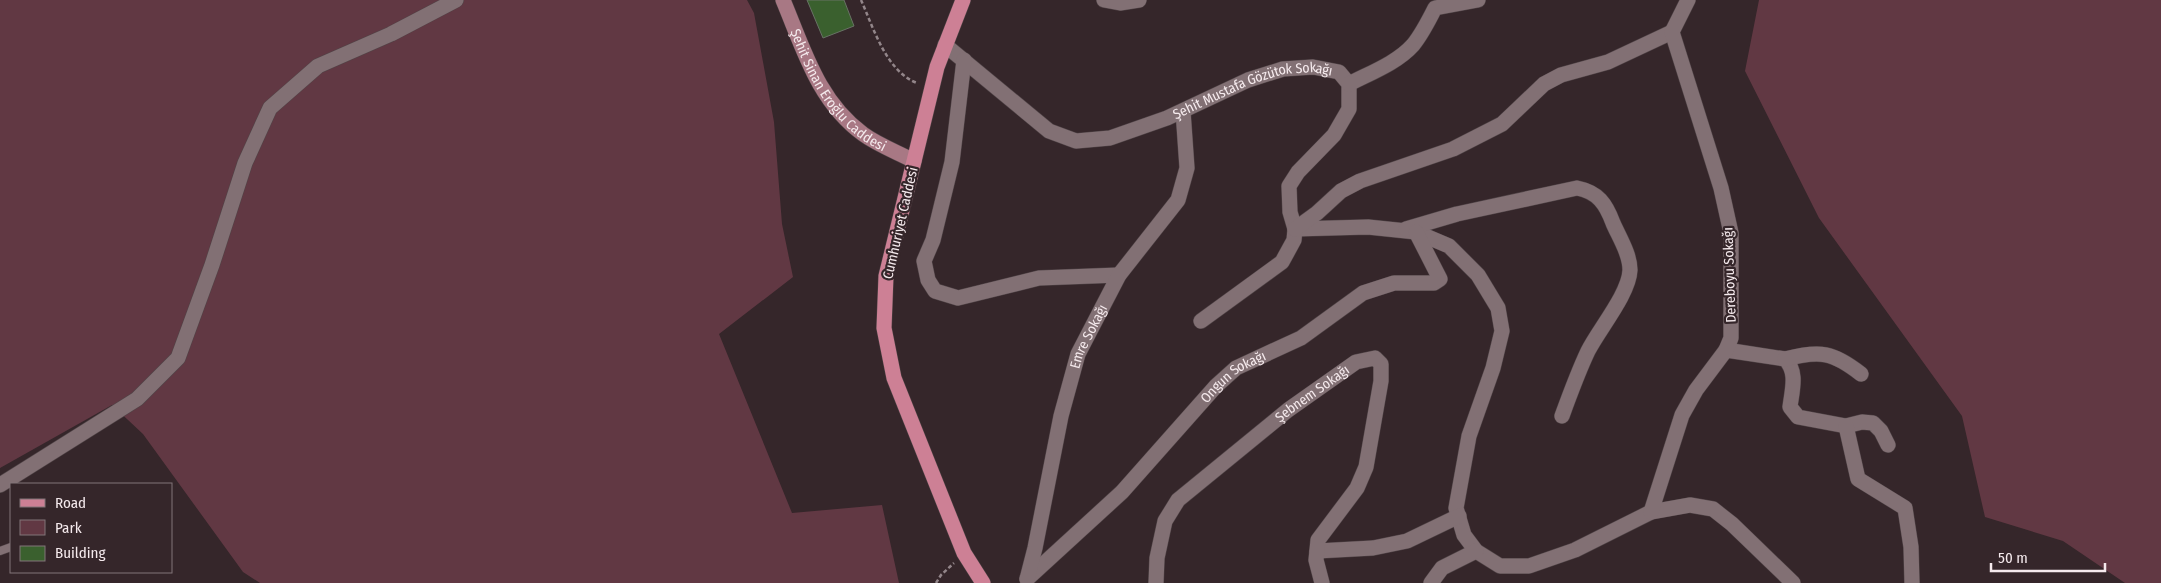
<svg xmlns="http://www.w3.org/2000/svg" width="2161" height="583" font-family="'Fira Sans Condensed',sans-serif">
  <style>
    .green { fill: #613843 }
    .building { fill: #3a602e; stroke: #687265 }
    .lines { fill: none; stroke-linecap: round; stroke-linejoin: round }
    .lane-casing { stroke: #504447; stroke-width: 9 }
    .street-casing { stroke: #504447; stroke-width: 16 }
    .secondary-casing { stroke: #504447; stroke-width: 16 }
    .primary-casing { stroke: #504447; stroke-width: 16 }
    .path { stroke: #93868a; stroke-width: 2.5; stroke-dasharray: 4 2.5; stroke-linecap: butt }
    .lane { stroke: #827074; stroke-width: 8 }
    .street { stroke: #827074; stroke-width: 15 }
    .secondary { stroke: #a87884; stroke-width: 15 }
    .primary { stroke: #cd8095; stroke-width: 15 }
    .labels { text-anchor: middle; stroke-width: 4.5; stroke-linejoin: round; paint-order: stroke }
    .street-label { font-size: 14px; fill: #f5eaed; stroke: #35262a }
  </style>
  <rect width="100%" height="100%" fill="#35262a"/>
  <path class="green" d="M0,0H747L754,13L774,122L782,224L793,277L719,334L792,513L882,505L899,583H260L243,572L143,434L112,405L0,468Z
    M1759,0H2161V583H2125L2063,541L1985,517L1962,416L1819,218L1745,71Z"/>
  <path class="building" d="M807,0H844L854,26L823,38Z"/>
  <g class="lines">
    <defs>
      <path id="lane" d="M0,551L11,547"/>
      <g id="street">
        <path d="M1104,0L1120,3L1139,0"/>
        <path id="s1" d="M945,45L1049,131L1076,141L1110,138L1167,118L1248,80L1283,69L1313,67L1339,72L1349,84V109L1334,135L1298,172L1289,186L1290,212L1295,229L1294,240L1282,262L1201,321"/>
        <path d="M964,60L952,162L933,240L924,261L928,280L935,291L958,298L1039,278L1119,275"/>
        <path d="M1349,84C1370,73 1397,63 1413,45C1422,34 1429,20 1435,8L1478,0"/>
        <path d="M1295,229L1368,227L1416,232L1449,246L1478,275L1498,308L1502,331L1493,368L1469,436L1456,508L1464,535L1476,551L1500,566H1529L1575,550L1651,512L1690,505L1713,509L1732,524L1793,583"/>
        <path d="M1295,229L1317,213L1341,191L1360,181L1453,149L1502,124L1544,84L1561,75L1608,62L1672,32"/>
        <path d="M1406,229L1457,214L1577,188C1598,192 1606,204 1613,223C1619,237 1630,254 1630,270C1629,294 1599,329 1588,351C1578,372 1570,394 1562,416"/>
        <path d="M1726,350L1785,359C1798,372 1792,390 1790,407L1798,417L1846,426L1862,422L1873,423L1881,431L1888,445"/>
        <path d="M1785,359C1820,350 1833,352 1861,374"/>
        <path d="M1846,426L1858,479L1905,508L1911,547L1912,583"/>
        <path d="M0,485L137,399L178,358L212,265L245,163L270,108L318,66L391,34L456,0"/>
        <path d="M1651,512L1682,415L1696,390L1726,350L1731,338V233L1721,188L1672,32L1688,0"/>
        <path d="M1317,551L1373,548L1407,541L1459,516"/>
        <path id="s2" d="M1027,579L1122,492L1216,386L1236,368L1301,338L1363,293L1394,283H1434L1440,279L1416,232"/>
        <path id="s3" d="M1027,579L1035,548L1061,416L1078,354L1119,275L1178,200L1187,168L1183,111"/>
        <path id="s4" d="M1156,583L1157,558L1165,521L1178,500L1288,410L1356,362L1375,358L1381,364V381L1366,467L1357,488L1318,540L1316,560L1322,583"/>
        <path d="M1431,583L1442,568L1476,551"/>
      </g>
      <g id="secondary">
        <path id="s5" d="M783,0C804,50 818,101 863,134C878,145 897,152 914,161"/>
      </g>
      <path id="primary" d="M963,0L937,67L886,276L884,328L894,378L964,553L983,583"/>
    </defs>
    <use href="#lane" class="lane-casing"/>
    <use href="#street" class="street-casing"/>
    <use href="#secondary" class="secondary-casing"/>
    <use href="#primary" class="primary-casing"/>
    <path class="path" d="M861,0C874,29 886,71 917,83
      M936,583L941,575L954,563"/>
    <use href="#lane" class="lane"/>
    <use href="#street" class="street"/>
    <use href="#secondary" class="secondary"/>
    <use href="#primary" class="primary"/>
  </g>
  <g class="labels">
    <g class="street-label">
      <text dy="5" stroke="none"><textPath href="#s5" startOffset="108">Şehit Sinan Eroğlu Caddesi</textPath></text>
      <text dy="5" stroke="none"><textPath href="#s1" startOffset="350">Şehit Mustafa Gözütok Sokağı</textPath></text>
      <text transform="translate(900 223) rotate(-77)" y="5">Cumhuriyet Caddesi</text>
      <text transform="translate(1729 275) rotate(-92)" y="5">Dereboyu Sokağı</text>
      <text dy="5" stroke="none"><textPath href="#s3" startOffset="251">Emre Sokağı</textPath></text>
      <text dy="5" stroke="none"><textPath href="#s2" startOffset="290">Ongun Sokağı</textPath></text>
      <text dy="5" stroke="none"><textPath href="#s4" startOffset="259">Şebnem Sokağı</textPath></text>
    </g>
  </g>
  <rect x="10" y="483" width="162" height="90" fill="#35262a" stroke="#827478"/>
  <rect x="20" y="499" width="25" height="8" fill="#cd8095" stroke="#827478"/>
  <text x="55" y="508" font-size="15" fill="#f5eaed">Road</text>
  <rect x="20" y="520" width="25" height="15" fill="#613843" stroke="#827478"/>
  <text x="55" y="533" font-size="15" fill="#f5eaed">Park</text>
  <rect x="20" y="546" width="25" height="15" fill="#3a602e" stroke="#827478"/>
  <text x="55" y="558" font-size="15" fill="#f5eaed">Building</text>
  <path d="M1991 563v8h114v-8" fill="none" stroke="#f5eaed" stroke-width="2.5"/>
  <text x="1998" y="563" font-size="15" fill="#f5eaed" stroke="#35262a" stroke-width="4" paint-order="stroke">50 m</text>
</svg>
